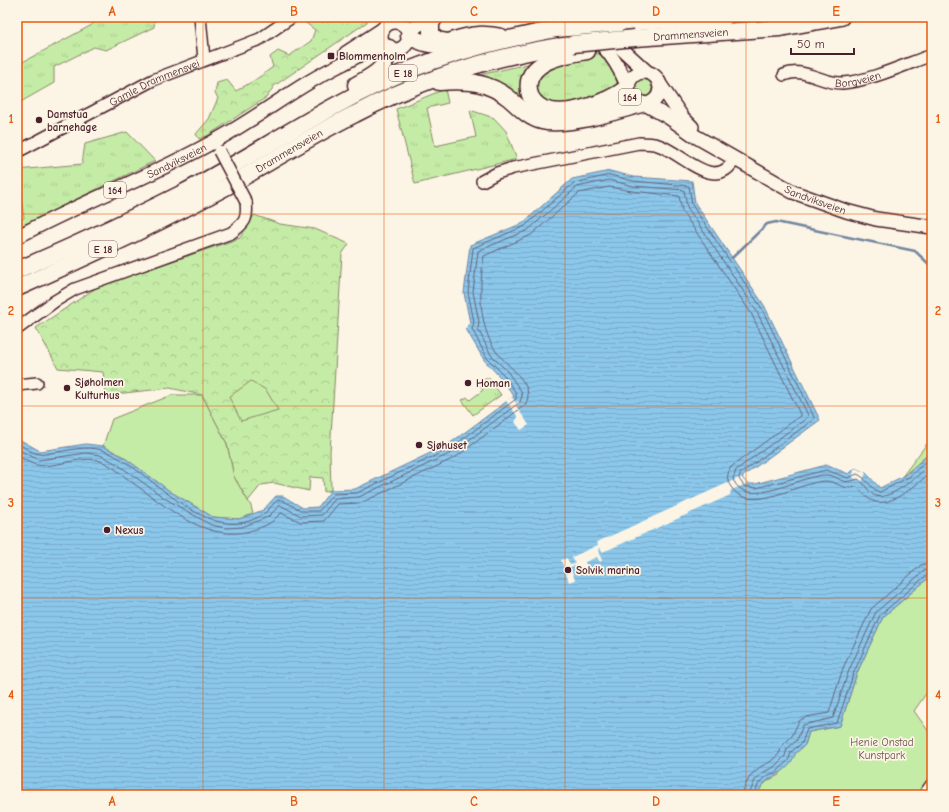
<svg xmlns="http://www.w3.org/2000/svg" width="949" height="812" font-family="'Comic Neue',sans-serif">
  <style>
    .grass { fill: url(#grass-tufts); stroke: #888668 }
    .forest { fill: url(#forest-crowns); stroke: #888668 }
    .park { fill: #c5eca6; stroke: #888668 }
    .water { fill: url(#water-rules); stroke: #71849e }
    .pier { fill: #fcf5e5 }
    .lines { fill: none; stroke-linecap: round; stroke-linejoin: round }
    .shore { stroke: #646278; stroke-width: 1 }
    .stream { stroke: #71849e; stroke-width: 2.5 }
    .minor-casing { stroke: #4a1f2b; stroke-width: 14 }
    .major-casing { stroke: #4a1f2b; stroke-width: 16 }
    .highway-casing { stroke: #4a1f2b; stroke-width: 19 }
    .minor { stroke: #fcf5e5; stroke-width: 11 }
    .major { stroke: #fcf5e5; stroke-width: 13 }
    .highway { stroke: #fcf5e5; stroke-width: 16 }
    .minor-bridge-casing { stroke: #4a1f2b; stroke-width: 14; stroke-linecap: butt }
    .highway-bridge-casing { stroke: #4a1f2b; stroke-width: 19; stroke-linecap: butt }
    .minor-bridge { stroke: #fcf5e5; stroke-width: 11 }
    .highway-bridge { stroke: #fcf5e5; stroke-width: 16 }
    .grid { fill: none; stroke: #e8590c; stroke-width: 1; stroke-opacity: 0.55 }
    .poi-dot { fill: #4a1f2b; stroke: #fcf5e5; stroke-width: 1.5 }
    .labels { text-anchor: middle; stroke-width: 3.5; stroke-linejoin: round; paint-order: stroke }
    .shield { fill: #fcf5e5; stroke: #7f5f63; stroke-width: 1 }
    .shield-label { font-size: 10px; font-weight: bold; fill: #4a1f2b }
    .street-label { font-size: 11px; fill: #4a1f2b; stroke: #fcf5e5 }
    .poi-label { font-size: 11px; font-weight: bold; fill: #4a1f2b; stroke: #fcf5e5; text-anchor: start }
    .park-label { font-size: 11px; fill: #69524a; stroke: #fcf5e5 }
    .neatline { fill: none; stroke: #e8590c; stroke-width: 1.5 }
    .grid-label { font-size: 13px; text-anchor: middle; font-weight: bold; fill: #e8590c }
  </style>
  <defs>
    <pattern id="grass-tufts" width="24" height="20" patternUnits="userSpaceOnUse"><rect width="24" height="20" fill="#c5eca6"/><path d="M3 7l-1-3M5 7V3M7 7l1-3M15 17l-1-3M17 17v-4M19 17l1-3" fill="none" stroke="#abca8f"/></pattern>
    <pattern id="forest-crowns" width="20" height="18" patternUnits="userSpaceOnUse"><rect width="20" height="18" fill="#c5eca6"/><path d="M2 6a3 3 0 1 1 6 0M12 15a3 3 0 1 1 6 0" fill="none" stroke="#abca8f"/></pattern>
    <pattern id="water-rules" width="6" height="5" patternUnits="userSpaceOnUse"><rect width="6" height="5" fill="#8bc7eb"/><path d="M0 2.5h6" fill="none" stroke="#79aaca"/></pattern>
  </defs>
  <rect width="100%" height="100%" fill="#fcf5e5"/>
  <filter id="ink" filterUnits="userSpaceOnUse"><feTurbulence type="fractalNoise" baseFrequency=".025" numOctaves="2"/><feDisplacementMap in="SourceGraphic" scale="8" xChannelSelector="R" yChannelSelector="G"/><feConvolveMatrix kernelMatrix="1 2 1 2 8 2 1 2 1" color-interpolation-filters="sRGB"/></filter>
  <g filter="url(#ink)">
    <path class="grass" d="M102,17H155L154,27L106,50L94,47L54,67V83L17,104V65L90,26Z
      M604,53C612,68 624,78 612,93L554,107L534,94L537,74L581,56Z
      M532,63L531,106L475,76Z
      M634 88a9 9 0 1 1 18 0a9 9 0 1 1-18 0Z
      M445,89L448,103L427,108L435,146L476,137L470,110L494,118L506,131L517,159L415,184L396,109Z
      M127,132L155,161L17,228V221L24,218L17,170L82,164L85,144Z
      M488,377L501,395L473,415L462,400L467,397L470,400L483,390L480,386L483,384L481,381Z"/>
    <path class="forest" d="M298,17H325L326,20H333L336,17H368L367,22L274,86L267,97L207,136L199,139L196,134L209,119L218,98L215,93L217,83L227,80L236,91L255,80L273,67L270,57L278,51L289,56L311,41L315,30Z
      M254,215L280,224L315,229L349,244L342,254L330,452L331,490L324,492L323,478L310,477L309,491L274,483L261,485L248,501L234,477L227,444L202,395L170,388L106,395L103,372L58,368L36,328L99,286L240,238Z"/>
    <path class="park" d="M251,381L266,390L278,410L241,421L229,397Z
      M172,395H202L227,444L234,477L251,506L253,514L239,519L213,517L171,492L122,456L103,446L112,419Z
      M932,437V451L901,478Z
      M932,575V685L914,711L929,732L932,751V795H757L762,786L769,780L779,775L794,754L805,745L809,732L840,726L857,673L883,617Z"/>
    <path class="water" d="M610,171L634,177L692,181L695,203L764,305L820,420L742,477L747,484H755L826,465L849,474L855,468L866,473L880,488L907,474L932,451V575L883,617L857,673L840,726L809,732L805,745L795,754C792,768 779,773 768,780C763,784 760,789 757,795H17V438L40,451L86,444L103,446L122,456L171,492L213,517L239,519L263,510L276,496H283L303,508L318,507L331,490L355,489L449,444L514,396L500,377L484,360L466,329L470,323L464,293L470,245L523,223L572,179Z"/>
    <path class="pier" d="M512,397L516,403L518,401L520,403L516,406L529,425L521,430L515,422L518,417L506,401Z
      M855,468L866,473L862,482L852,477Z
      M741,477L747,484L731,490L730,495L726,497L610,549L602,552L600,548L598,549L602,561L600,562L597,557L585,562L588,570L579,574L576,566L570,567L575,580L569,582L561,560L567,558L570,565L575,564L572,557L598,545L597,542Z"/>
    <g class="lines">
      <path class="shore" d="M17,443C23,446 31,453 39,454C42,455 47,454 51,453C67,451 86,445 102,450C151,467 208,553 265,513C270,509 273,503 278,500H282L302,511H319L333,494L357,493L451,448L516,399V393L503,374L487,358L472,329L474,322L468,292L473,248L525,226L574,183L610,175L633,181L689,186L692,205L761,307L814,417V419L740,474L739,479L744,486L756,488L826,470L848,478L857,474C866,477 871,490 880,492L909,477L932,456
        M17,449L39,460L86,453L100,455L117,464L166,499L211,525L226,528L242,527L268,517L280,505L301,516L322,515L335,499L359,497L453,452L520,402L522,396L521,391L507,371L491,355L478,329L479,322L473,292L478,251L528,230L577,187L609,180L633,186L684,190L687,207L756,310L808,415L807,418L736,470L733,479C746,512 802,474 826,475C842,476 838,486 858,479C865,483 869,494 876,496C891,501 922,472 932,463
        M17,455C23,459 29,463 36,465C53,469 77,456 97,460C110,463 122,475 133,483C175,513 217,552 270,523C274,521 277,516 281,513L301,522L324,521L338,504L361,503L456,457L525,405C538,385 505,365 495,350C478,323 479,287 484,256L531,235L579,193L609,187L632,191L679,196L682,211L751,313L800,414V416L731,467C727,474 726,480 731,487C750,516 798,482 825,481C838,481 842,491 857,487C862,492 867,499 873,501C890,509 920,482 932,471
        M743,795L744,788L750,776L760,767L770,762L779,754L782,746L792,736L799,721L806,717L829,713L843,668L871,609L921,565L932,562
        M749,795L755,780L764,772L774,767L785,756L787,749L797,740L803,725L833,718L849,670L876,612L925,570L932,568
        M754,795L759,783L766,776L777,772L789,759L791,752L802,743L807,729L837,723L854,672L880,615L928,574L932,573"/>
      <path class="stream" d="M732,258L767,224L776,222L915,251L932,267"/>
      <defs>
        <g id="minor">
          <path d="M200,17L204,59"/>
          <path id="s1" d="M784,75C804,66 821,84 843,83C870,81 906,64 932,55"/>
          <path id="s2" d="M17,152L153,80L260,39L292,17"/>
          <path d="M482,181L497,173L513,168L639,143C645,143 652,143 658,145C683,153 715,194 735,159"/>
          <path d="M17,329L55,301L75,289L231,233C245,223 248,219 246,202"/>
          <path d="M17,385L37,383"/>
          <path d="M924,795L932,784"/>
        </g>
        <g id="major">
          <path d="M563,17C597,38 611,48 627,85"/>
          <path d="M587,17L646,71"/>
          <circle cx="395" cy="36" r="14"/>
          <path d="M409,32L422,22L434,17"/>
          <path d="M346,53L383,29"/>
          <circle cx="644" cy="88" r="16"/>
          <path d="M659,83L682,117L692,127"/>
          <path id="s3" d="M645,104L668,117L695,136L793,192L846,211L876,219L932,227"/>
          <path id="s4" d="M17,237C80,203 148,178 211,143C257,119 297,85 344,63C358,56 369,48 385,46"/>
        </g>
        <g id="highway">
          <path d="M435,17L431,23V34L437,40L448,42"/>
          <path d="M620,23L725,17"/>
          <path d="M409,36C443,55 446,37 479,35C486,34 494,36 501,37"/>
          <path id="s5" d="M635,38L780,28L841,17"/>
          <path d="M587,51C566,54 524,61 529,91C530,99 537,106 544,109C567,118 608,102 627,88"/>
          <path d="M439,82C466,80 488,81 510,99C520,108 529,118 542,121C565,127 618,111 641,104"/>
          <path d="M356,85C373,75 386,71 389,48"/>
          <path d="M17,270C73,247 127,221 181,194C257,154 329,103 409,70C457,51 507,38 557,29"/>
          <path id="s6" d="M17,288C87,257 157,224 224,188C268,164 310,136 355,114C424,78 496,55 573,44"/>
        </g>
      </defs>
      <use href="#minor" class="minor-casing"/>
      <use href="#major" class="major-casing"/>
      <use href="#highway" class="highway-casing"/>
      <use href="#minor" class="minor"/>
      <use href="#major" class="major"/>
      <use href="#highway" class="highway"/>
      <defs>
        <path id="minor-bridge" d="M219,151L246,202"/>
        <path id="highway-bridge" d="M557,29L620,23
          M573,44L635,38"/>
      </defs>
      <use href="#minor-bridge" class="minor-bridge-casing"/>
      <use href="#highway-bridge" class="highway-bridge-casing"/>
      <use href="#minor-bridge" class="minor-bridge"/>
      <use href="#highway-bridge" class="highway-bridge"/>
    </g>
  </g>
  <path class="grid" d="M203,17V795M384,17V795M565,17V795M746,17V795M17,214H932M17,406H932M17,598H932"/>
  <g class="poi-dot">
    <rect x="327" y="52" width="8" height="8" rx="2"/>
    <circle cx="39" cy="120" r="4"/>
    <circle cx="468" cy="383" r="4"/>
    <circle cx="67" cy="388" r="4"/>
    <circle cx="419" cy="445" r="4"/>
    <circle cx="107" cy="530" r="4"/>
    <circle cx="568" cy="570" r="4"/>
  </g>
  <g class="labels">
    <g class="shield">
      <rect x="389" y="65" width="28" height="16" rx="3"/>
      <rect x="619" y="89" width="22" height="16" rx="3"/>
      <rect x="104" y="182" width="22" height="16" rx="3"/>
      <rect x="89" y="241" width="28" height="16" rx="3"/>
    </g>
    <g class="shield-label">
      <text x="403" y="77">E 18</text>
      <text x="630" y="101">164</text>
      <text x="115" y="194">164</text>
      <text x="103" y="253">E 18</text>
    </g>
    <g class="street-label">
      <text dy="4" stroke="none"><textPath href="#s5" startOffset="56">Drammensveien</textPath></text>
      <text dy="4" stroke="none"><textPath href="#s1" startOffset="76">Borgveien</textPath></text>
      <text dy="4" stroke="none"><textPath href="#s2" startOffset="154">Gamle Drammensvei</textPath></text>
      <text dy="4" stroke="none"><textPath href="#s6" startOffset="305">Drammensveien</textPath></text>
      <text dy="4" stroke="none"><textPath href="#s4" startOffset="177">Sandviksveien</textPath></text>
      <text dy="4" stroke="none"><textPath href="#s3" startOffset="196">Sandviksveien</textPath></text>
    </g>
    <g class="poi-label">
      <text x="339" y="60">Blommenholm</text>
      <text x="47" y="118">Damstua<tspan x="47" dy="13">barnehage</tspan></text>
      <text x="75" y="386">Sjøholmen<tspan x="75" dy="13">Kulturhus</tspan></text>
      <text x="476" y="387">Homan</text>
      <text x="427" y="449">Sjøhuset</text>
      <text x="115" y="534">Nexus</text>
      <text x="576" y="574">Solvik marina</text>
    </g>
    <g class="park-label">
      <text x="882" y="746">Henie Onstad<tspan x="882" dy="13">Kunstpark</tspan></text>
    </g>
  </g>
  <rect width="949" height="812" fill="none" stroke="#fcf5e5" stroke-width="44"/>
  <path d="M791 48v6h63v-6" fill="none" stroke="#4a1f2b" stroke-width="2"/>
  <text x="797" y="48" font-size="12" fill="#4a1f2b" stroke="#fcf5e5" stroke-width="3" paint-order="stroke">50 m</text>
  <rect x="22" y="22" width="905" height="768" class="neatline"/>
  <g class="grid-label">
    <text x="112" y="16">A</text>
    <text x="294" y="16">B</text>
    <text x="474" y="16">C</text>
    <text x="656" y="16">D</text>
    <text x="836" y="16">E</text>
    <text x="11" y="123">1</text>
    <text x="938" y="123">1</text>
    <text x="11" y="315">2</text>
    <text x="938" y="315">2</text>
    <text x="11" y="507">3</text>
    <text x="938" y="507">3</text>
    <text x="11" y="699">4</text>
    <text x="938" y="699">4</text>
    <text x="112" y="806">A</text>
    <text x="294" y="806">B</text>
    <text x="474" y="806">C</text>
    <text x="656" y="806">D</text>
    <text x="836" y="806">E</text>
  </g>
</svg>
